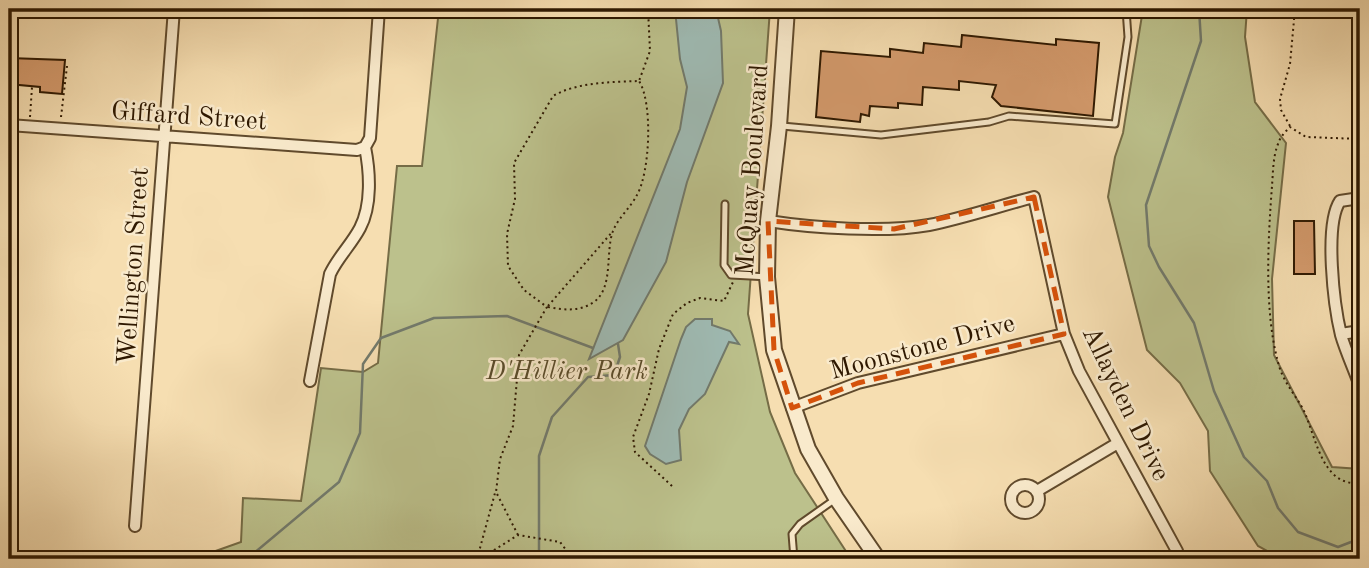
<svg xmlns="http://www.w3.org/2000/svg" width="1369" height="568" font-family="'Old Standard TT',serif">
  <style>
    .green { fill: #bcc18c; stroke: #756c46; stroke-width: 2 }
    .water { fill: #9fbbb4; stroke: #727a6c; stroke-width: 2 }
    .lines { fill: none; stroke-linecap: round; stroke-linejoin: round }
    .stream { stroke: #727a6c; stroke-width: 2.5 }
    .building { fill: #d49a6c; stroke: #2e1800; stroke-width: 2 }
    .service-casing { stroke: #604a2c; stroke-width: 9 }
    .minor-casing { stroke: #604a2c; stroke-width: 14 }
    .tertiary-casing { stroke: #604a2c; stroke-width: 18 }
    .path { stroke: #2e1800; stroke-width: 2; stroke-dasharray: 2 3.5; stroke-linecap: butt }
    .service { stroke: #f9eacc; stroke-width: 5 }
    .minor { stroke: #f9eacc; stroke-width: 10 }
    .tertiary { stroke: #f9eacc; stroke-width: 14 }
    .marked { fill: none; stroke: #d5520b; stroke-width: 5; stroke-dasharray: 14 9; stroke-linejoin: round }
    .labels { text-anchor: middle; stroke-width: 5; stroke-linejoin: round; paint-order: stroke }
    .street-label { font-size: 26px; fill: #2e1800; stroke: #f9eacc }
    .park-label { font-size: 26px; font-style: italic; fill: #594b2a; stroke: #f9eacc }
  </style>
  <rect width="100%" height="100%" fill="#f6deb1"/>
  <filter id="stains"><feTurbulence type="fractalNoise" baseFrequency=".00286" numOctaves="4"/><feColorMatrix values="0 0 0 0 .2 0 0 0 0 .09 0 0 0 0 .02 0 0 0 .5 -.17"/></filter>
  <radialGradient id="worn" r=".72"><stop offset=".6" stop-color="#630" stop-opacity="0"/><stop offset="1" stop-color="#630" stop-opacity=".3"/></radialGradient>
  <path class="green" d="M439,9H770L748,314L770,412L795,473L851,559H193L241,542L243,498L301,501L321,368L363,372L378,363L397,166H422Z
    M1143,9H1247L1245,37L1255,102L1286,143L1272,279L1274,355L1332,467L1360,469V559H1282L1258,546L1210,471L1208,431L1180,383L1147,350L1108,197L1115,157L1123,133Z"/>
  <path class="water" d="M675,9H716L721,31L723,83L687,182L666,262L623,340L589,359L680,129L687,87L680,59Z
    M695,319H712V325L730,331L739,344L729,342L705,394L689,409L679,430L681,460L666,464L650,454L645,446L681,339L686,327Z"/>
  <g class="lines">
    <path class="stream" d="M1199,9L1201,41L1146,205L1149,246L1159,267L1194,323L1214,391L1244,457L1267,481L1278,508L1298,532L1338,547L1351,542L1360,545
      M247,559L339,482L360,433L363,364L381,338L434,318L507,316L593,348
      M539,559V456L552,417L588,377L614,375L620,357L618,344"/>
  </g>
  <path class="building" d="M962,35L1056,45V39L1099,43L1093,116L1001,106L992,97L996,85L959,81V90L923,87L922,105L898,103V108L870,106L869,116L861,114L860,122L816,117L821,51L890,57V49L923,53L924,43L961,47Z
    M9,58L65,60L62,94L40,92V87L9,84Z
    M1294,221H1314L1315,274H1294Z"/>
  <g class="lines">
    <defs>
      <path id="service" d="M782,126L881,135L989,122L1009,116L1115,124L1128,37L1126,9
        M725,204L724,265L731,275L767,277
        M794,559L792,534L800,524L834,500"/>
      <path id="minor" d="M9,125L357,150L365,147
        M365,147L370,138L379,9
        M1360,198L1340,201C1324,225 1334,306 1341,335C1346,352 1354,369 1360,386
        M768,221C813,228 885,233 929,225C964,218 999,206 1034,197L1064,334L1079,371L1177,551L1179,559
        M1341,334L1360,331
        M310,381L330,274C338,257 351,245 360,228C372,205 370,172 365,147
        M792,408L858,383L1064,334
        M1011 499a14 14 0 1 1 28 0a14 14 0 1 1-28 0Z
        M1037,491L1118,443
        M135,526L174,9"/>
      <path id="tertiary" d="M787,9L779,126L768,221L767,277L774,350L808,449L836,498L878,559"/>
    </defs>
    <use href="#service" class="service-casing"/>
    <use href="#minor" class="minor-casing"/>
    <use href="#tertiary" class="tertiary-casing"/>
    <path class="path" d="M30,117L32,87
      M61,117L67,66
      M1290,126L1281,110L1280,99L1290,64L1295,9
      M1360,139L1306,137L1290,127C1285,132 1280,137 1278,144C1273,156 1273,173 1272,186C1268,239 1264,311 1278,362C1282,380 1294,393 1303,409C1316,435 1321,487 1360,483
      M548,306L613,231
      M548,307C564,310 579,312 594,302C614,287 605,252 613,231C618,218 631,207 637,195C650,172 653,103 639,81
      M672,486L635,452L633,437L649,394L659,349L673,314L687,303L700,298L724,301L733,282
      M518,535L496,492L500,459L513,426L519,355L547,307L524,290L508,266L507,234L515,199L514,163L553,96C577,82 612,82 639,81L650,51L648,9
      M477,559L495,493
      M480,559L518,535L560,542L573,559"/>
    <use href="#service" class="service"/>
    <use href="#minor" class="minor"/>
    <use href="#tertiary" class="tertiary"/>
  </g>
  <path class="marked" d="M1034,197L1064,334L858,383L792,408L774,350L768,221L894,229Z"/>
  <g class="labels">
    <g class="street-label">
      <text transform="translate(189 115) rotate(4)" y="9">Giffard Street</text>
      <text transform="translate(751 170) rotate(-86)" y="9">McQuay Boulevard</text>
      <text transform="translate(132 266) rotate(-86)" y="9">Wellington Street</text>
      <text transform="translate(922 346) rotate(-15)" y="9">Moonstone Drive</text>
      <text transform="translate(1127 403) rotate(64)" y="9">Allayden Drive</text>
    </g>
    <g class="park-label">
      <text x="567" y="379">D'Hillier Park</text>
    </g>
  </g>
  <rect width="1369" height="568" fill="none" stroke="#f6deb1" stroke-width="35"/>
  <rect x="10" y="10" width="1348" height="547" fill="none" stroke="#2e1800" stroke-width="3.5"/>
  <rect x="18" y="18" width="1334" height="533" fill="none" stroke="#2e1800" stroke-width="2"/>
  <rect width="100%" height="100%" filter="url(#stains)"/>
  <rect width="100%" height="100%" fill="url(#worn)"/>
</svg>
